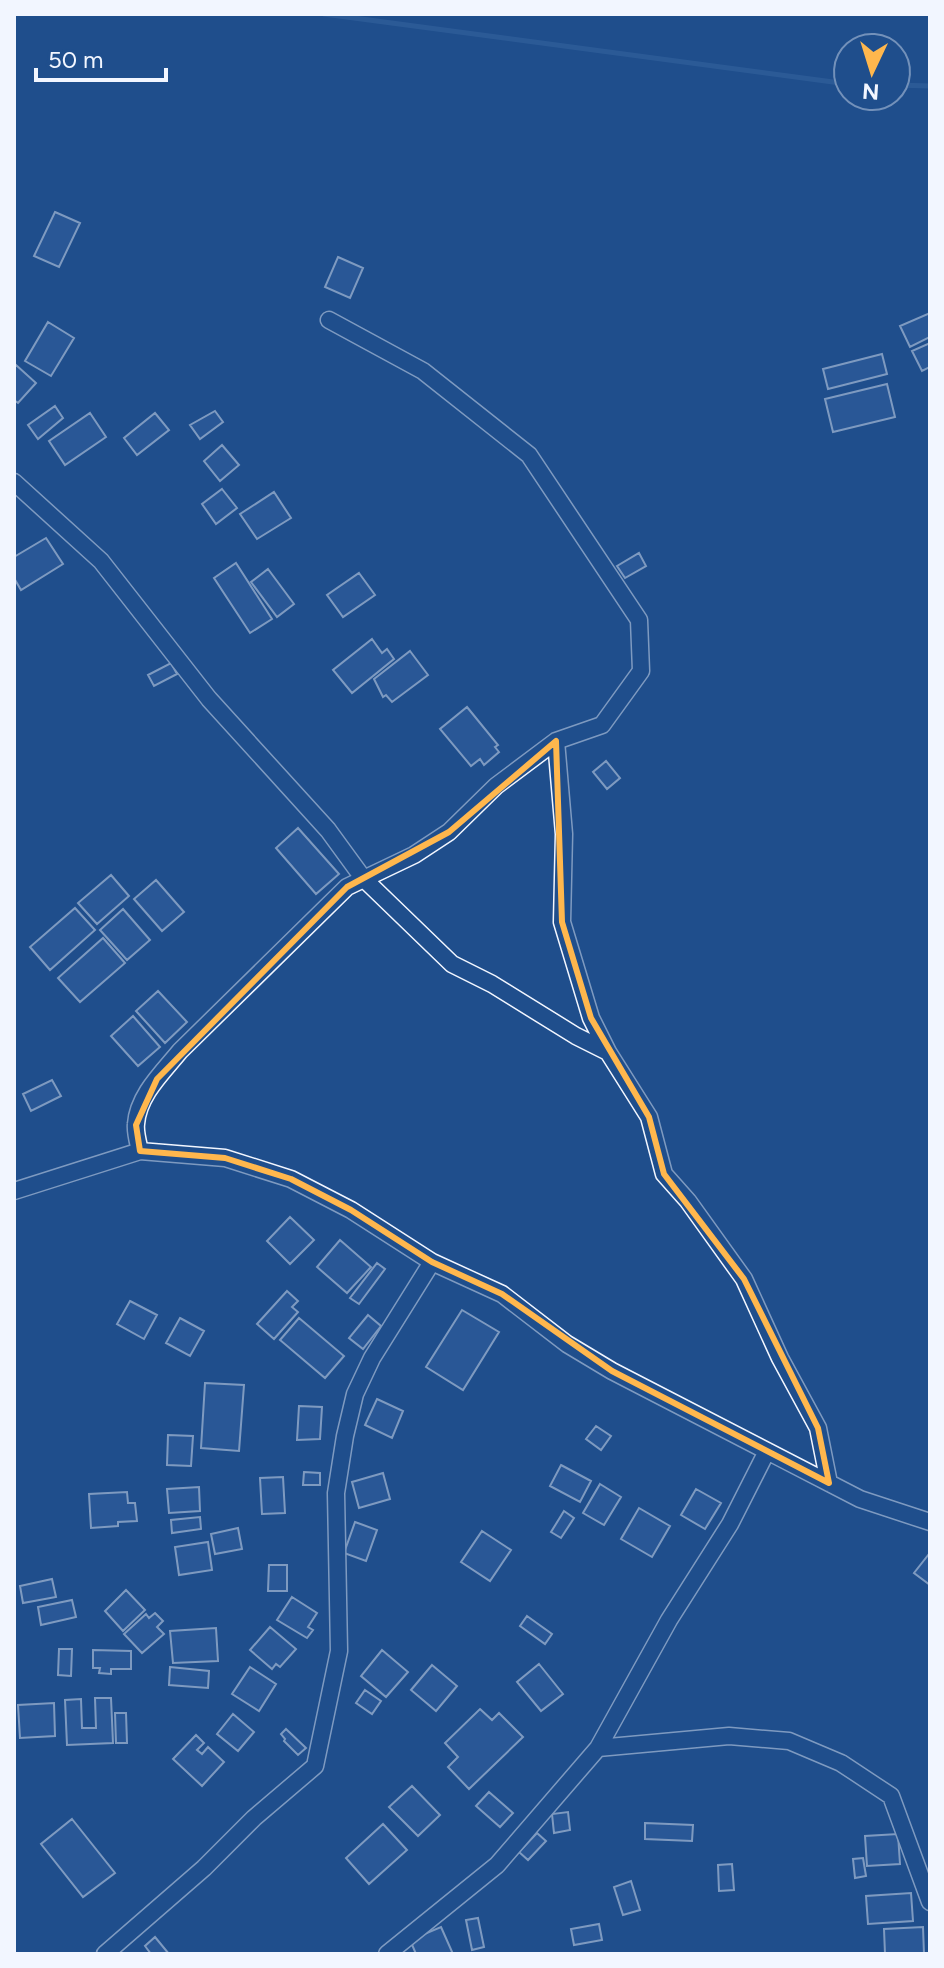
<svg xmlns="http://www.w3.org/2000/svg" width="944" height="1968" font-family="Figtree,sans-serif">
  <style>
    .lines { fill: none; stroke-linecap: round; stroke-linejoin: round }
    .stream { stroke: #3b69a3; stroke-width: 5 }
    .building { fill: #3563a3; stroke: #f2f6ff; stroke-width: 2 }
    .minor-casing { stroke: #f2f6ff; stroke-width: 19 }
    .minor { stroke: #1f4e8c; stroke-width: 16 }
    .marked { fill: none; stroke: #ffb74d; stroke-width: 6; stroke-linejoin: round }
  </style>
  <rect width="100%" height="100%" fill="#1f4e8c"/>
  <g class="lines">
    <path class="stream" d="M324,14L848,84
      M896,85L930,86"/>
  </g>
  <path class="building" d="M55,212L80,223L59,267L34,256Z
    M338,257L363,268L350,298L325,287Z
    M930,313V337L910,347L900,326Z
    M48,322L74,338L51,376L25,361Z
    M930,343V367L922,371L912,351Z
    M882,354L887,374L828,389L823,369Z
    M16,365L36,383L18,403L14,400V368Z
    M887,384L895,417L833,432L825,399Z
    M55,406L63,418L38,439L28,425Z
    M215,411L223,422L200,439L190,425Z
    M90,413L106,437L65,465L49,441Z
    M155,413L169,430L137,455L124,438Z
    M222,445L239,465L220,481L204,461Z
    M222,489L237,508L216,524L202,504Z
    M274,492L291,518L257,539L240,514Z
    M46,538L63,564L21,590L14,578V557Z
    M639,553L646,566L625,578L617,566Z
    M236,563L272,619L250,633L214,578Z
    M268,569L294,604L277,617L251,582Z
    M359,573L375,595L343,617L327,595Z
    M372,639L382,653L387,649L394,659L352,693L333,670Z
    M410,651L428,675L392,702L386,695L383,697L374,679Z
    M171,663L177,674L154,686L148,675Z
    M467,707L498,745L495,747L499,752L484,765L480,759L471,766L440,729Z
    M606,761L620,778L607,789L593,772Z
    M298,828L339,874L316,894L276,848Z
    M111,875L129,896L97,924L78,903Z
    M156,880L184,912L162,931L134,899Z
    M75,908L95,930L50,970L30,947Z
    M123,909L150,940L127,960L100,930Z
    M103,938L125,963L80,1002L58,978Z
    M158,991L187,1022L165,1043L136,1011Z
    M133,1016L160,1047L138,1066L111,1036Z
    M52,1080L61,1096L31,1111L23,1094Z
    M290,1217L314,1240L290,1264L267,1241Z
    M340,1240L371,1267L347,1293L317,1267Z
    M377,1263L385,1269L359,1304L350,1298Z
    M287,1291L298,1301L292,1307L298,1312L274,1339L257,1324Z
    M130,1301L157,1315L144,1339L117,1324Z
    M462,1310L499,1332L463,1390L426,1367Z
    M368,1315L381,1326L363,1349L349,1338Z
    M180,1318L204,1331L190,1356L166,1343Z
    M299,1318L344,1356L325,1378L280,1340Z
    M205,1383L244,1385L239,1451L201,1448Z
    M377,1399L403,1411L392,1438L365,1425Z
    M299,1406L322,1407L320,1439L297,1440Z
    M596,1426L611,1436L601,1450L586,1439Z
    M168,1435L193,1436L191,1466L167,1465Z
    M561,1465L591,1481L580,1502L550,1486Z
    M304,1472L320,1473V1485H303Z
    M383,1473L390,1499L359,1508L352,1482Z
    M283,1477L285,1513L262,1514L260,1478Z
    M600,1484L621,1497L604,1525L583,1513Z
    M199,1487L200,1511L169,1513L167,1489Z
    M696,1489L721,1503L705,1529L681,1515Z
    M127,1492L128,1503H135L137,1521L118,1522V1526L91,1528L89,1494Z
    M639,1508L670,1526L652,1557L621,1539Z
    M564,1511L574,1518L561,1538L551,1532Z
    M200,1517L201,1529L172,1533L171,1520Z
    M355,1522L377,1530L366,1561L344,1553Z
    M238,1528L242,1549L215,1554L211,1534Z
    M482,1531L511,1550L490,1581L461,1562Z
    M208,1542L212,1570L179,1575L175,1547Z
    M929,1554L930,1555V1585L914,1573Z
    M269,1565H287V1591H268Z
    M52,1579L56,1597L23,1603L20,1586Z
    M126,1590L145,1610L123,1631L105,1611Z
    M292,1597L317,1613L308,1627L313,1630L307,1638L277,1620Z
    M72,1600L76,1617L41,1625L38,1607Z
    M155,1613L163,1621L157,1627L164,1634L142,1653L124,1634L146,1614L149,1618Z
    M527,1616L552,1634L545,1644L520,1626Z
    M270,1627L296,1649L280,1667L276,1664L272,1669L250,1650Z
    M216,1628L218,1661L173,1663L170,1631Z
    M59,1649H72L71,1676L58,1675Z
    M93,1650L131,1651V1669H111V1674L99,1673L100,1668H93Z
    M382,1650L408,1672L386,1697L361,1676Z
    M539,1664L563,1694L541,1711L517,1682Z
    M432,1665L457,1686L436,1711L411,1690Z
    M170,1667L209,1671L208,1688L169,1685Z
    M250,1667L276,1684L259,1711L232,1694Z
    M365,1690L381,1701L372,1714L356,1703Z
    M95,1698H111L113,1743L67,1745L65,1700L81,1699L82,1728H96Z
    M54,1703L55,1736L20,1738L18,1705Z
    M480,1709L492,1720L499,1713L523,1737L469,1789L448,1767L458,1757L445,1743Z
    M115,1713H126L127,1743H116Z
    M233,1714L254,1732L238,1751L217,1734Z
    M286,1729L306,1748L298,1755L284,1741L285,1739L281,1734Z
    M196,1735L204,1743L197,1750L202,1754L208,1747L224,1762L202,1786L173,1759Z
    M412,1786L440,1815L418,1836L389,1807Z
    M489,1792L513,1813L500,1827L476,1806Z
    M568,1812L570,1830L554,1833L552,1814Z
    M72,1819L115,1873L83,1897L41,1844Z
    M645,1823L693,1825L692,1841L645,1839Z
    M383,1824L407,1850L369,1884L346,1858Z
    M537,1833L546,1841L528,1860L519,1852Z
    M898,1834L900,1864L867,1866L865,1836Z
    M863,1858L866,1876L855,1878L853,1859Z
    M732,1864L734,1890L719,1891L718,1865Z
    M631,1881L640,1910L623,1915L614,1887Z
    M911,1893L913,1921L868,1924L866,1896Z
    M478,1918L484,1947L472,1950L466,1920Z
    M599,1924L602,1940L574,1945L571,1929Z
    M441,1927L453,1954H416L410,1940Z
    M923,1927L924,1954H885L884,1929Z
    M155,1937L169,1954H151L145,1946Z"/>
  <g class="lines">
    <defs>
      <path id="minor" d="M14,482L101,561L209,699L328,830L363,878L452,964L492,984L576,1036L608,1052L649,1117L664,1174L688,1201L744,1279L780,1358L818,1428L829,1483
        M556,741L564,834L562,922L591,1018L608,1052
        M140,1151C138,1142 135,1132 136,1124C138,1095 163,1072 180,1051L347,887L414,855L449,832L496,786L556,741L602,725L641,671L639,620L529,455L423,371L329,320
        M14,1191L140,1151L225,1158L291,1179L351,1210L432,1262L502,1294L567,1344L612,1371L860,1499L930,1522
        M598,1748L729,1736L789,1741L841,1763L891,1796L930,1902
        M105,1954L204,1868L254,1818L315,1766L339,1651L336,1493L345,1436L355,1394L372,1358L432,1262
        M387,1954L497,1865L598,1748L669,1620L730,1524L767,1451"/>
    </defs>
    <use href="#minor" class="minor-casing"/>
    <use href="#minor" class="minor"/>
  </g>
  <path d="M0 0H944V1968H0ZM556,741L562,922L591,1018L649,1117L664,1174L744,1279L818,1428L829,1483L612,1371L502,1294L432,1262L351,1210L291,1179L225,1158L140,1151L136,1125L157,1079L347,887L449,832Z" fill="#1f4e8c" fill-opacity=".55" fill-rule="evenodd"/>
  <path class="marked" d="M556,741L562,922L591,1018L649,1117L664,1174L744,1279L818,1428L829,1483L612,1371L502,1294L432,1262L351,1210L291,1179L225,1158L140,1151L136,1125L157,1079L347,887L449,832Z"/>
  <rect width="944" height="1968" fill="none" stroke="#f2f6ff" stroke-width="32"/>
  <g transform="translate(872 72) rotate(184)"><circle r="38" fill="#1f4e8c" stroke="#7391ba" stroke-width="2"/>
  <path d="M0-6L14 30L0 20L-14 30Z" fill="#ffb74d"/>
  <text y="-12" font-size="22" font-weight="bold" text-anchor="middle" fill="#f2f6ff">N</text>
  </g>
  <path d="M36 68v12h130v-12" fill="none" stroke="#f2f6ff" stroke-width="4"/>
  <text x="48" y="68" font-size="24" fill="#f2f6ff" stroke="#1f4e8c" stroke-width="6" paint-order="stroke">50 m</text>
</svg>
